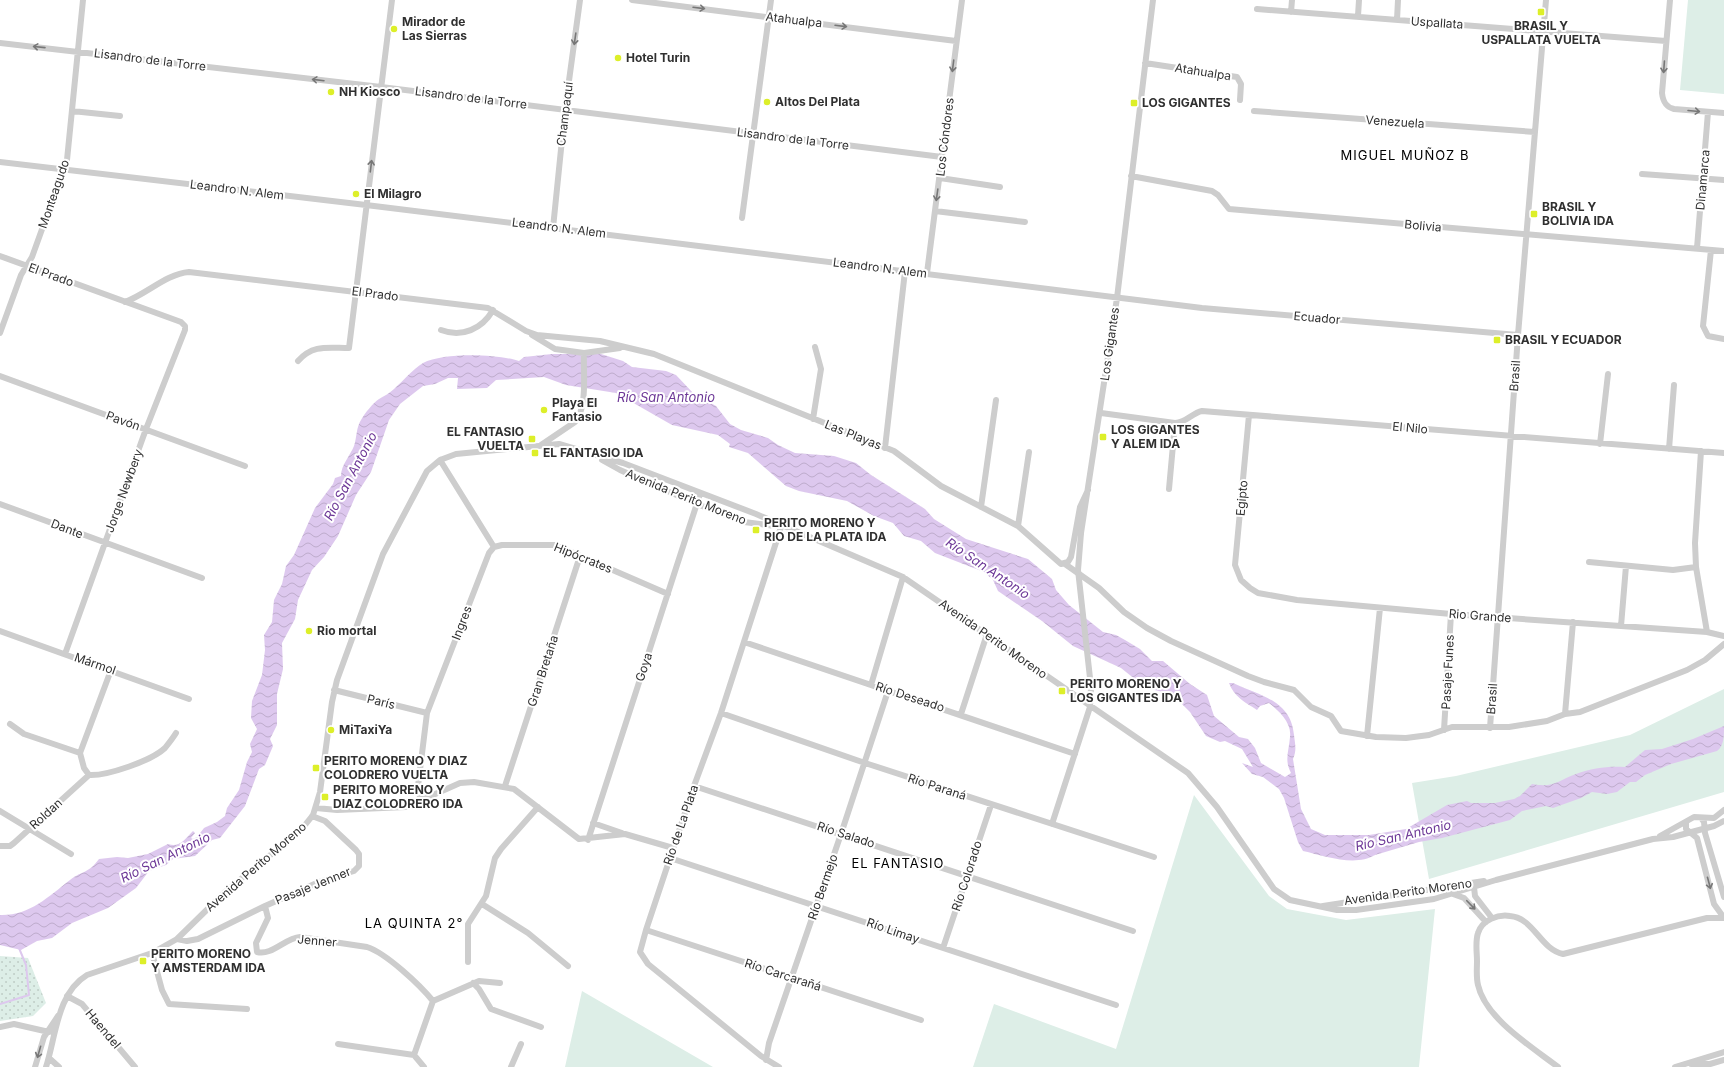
<svg xmlns="http://www.w3.org/2000/svg" width="1724" height="1067" font-family="Inter,sans-serif">
  <style>
    .grass { fill: #ddeee7 }
    .park { fill: url(#park-dots) }
    .water { fill: url(#water-waves) }
    .lines { fill: none; stroke-linecap: round; stroke-linejoin: round }
    .stream { stroke: #ddc8ee; stroke-width: 2 }
    .street { stroke: #cdcdcd; stroke-width: 6 }
    .street-bridge { stroke: #cdcdcd; stroke-width: 6 }
    .oneway { stroke: #777 }
    .poi-dot { fill: #ddef29; stroke: #fff; stroke-width: 1.5 }
    .labels { text-anchor: middle; stroke-width: 4; stroke-linejoin: round; paint-order: stroke }
    .street-label { font-size: 12px; fill: #303030; stroke: #fff }
    .poi-label { font-size: 12px; font-weight: bold; fill: #303030; stroke: #fff; text-anchor: start }
    .neighbourhood-label { font-size: 13px; letter-spacing: 1px; fill: #000; stroke: #fff }
    .water-label { font-size: 13px; font-style: italic; fill: #6d3897; stroke: #fff }
  </style>
  <defs>
    <pattern id="park-dots" width="8" height="8" patternUnits="userSpaceOnUse"><rect width="8" height="8" fill="#ddeee7"/><path d="M2 2h.1M6 6h.1" fill="none" stroke="#beccc6" stroke-width="1.8" stroke-linecap="round"/></pattern>
    <pattern id="water-waves" width="16" height="10" patternUnits="userSpaceOnUse"><rect width="16" height="10" fill="#ddc8ee"/><path d="M0 5q4-4 8 0t8 0" fill="none" stroke="#beaccc"/></pattern>
  </defs>
  <rect width="100%" height="100%" fill="#fff"/>
  <path class="grass" d="M1688,0H1724V94L1680,90Z
    M1724,689V792L1429,879L1412,783L1456,776L1630,735Z
    M1194,795L1269,896L1287,909L1346,920L1435,909L1419,1067H973L994,1004L1116,1049Z
    M582,991L713,1067H565Z"/>
  <path class="park" d="M0,956L28,958L46,1003L33,1016L0,1021Z"/>
  <path class="water" d="M552,354H601L623,361L632,367L666,371L676,375L694,394L716,406L730,424L741,430L768,438L778,445L795,453L834,456L856,463L871,475L925,509L934,519L966,539L1028,559L1052,579L1056,590L1069,605L1103,632L1116,635L1125,640L1140,649L1152,661H1163L1190,684L1207,695L1214,716L1239,737L1248,739L1255,748L1261,763L1285,777L1291,773C1284,760 1289,751 1290,737C1292,723 1279,711 1269,703L1260,706L1257,710C1245,702 1234,697 1229,683H1233C1260,696 1291,700 1294,735C1295,744 1297,750 1293,759L1301,809L1311,829L1325,835H1369L1406,829L1447,805L1467,801L1471,803H1495L1514,799L1520,796L1532,784C1554,788 1557,781 1576,774C1592,768 1608,766 1625,767L1645,750L1662,749L1693,739L1724,726C1724,736 1724,746 1717,751L1671,764L1645,775L1636,782H1630L1617,792L1607,794L1592,792L1581,798L1553,808L1546,806L1522,811L1510,820L1442,838L1419,842L1375,855C1355,867 1325,856 1303,851L1298,842L1284,798L1279,789L1263,777L1252,774L1242,763L1253,767L1242,749L1225,741L1220,742L1206,736L1190,712L1181,703L1163,692L1146,688L1121,668L1073,646L1042,621L998,591L993,580L984,572L935,553L921,541L904,536L893,523L874,516L847,501L799,491L786,486L748,453L729,447L730,444L718,435L672,425L616,393L566,385L544,377L496,380L487,388L457,389L458,378H448L435,384L423,386L400,404L389,420L371,472L356,495L338,536L324,557L312,570L298,600L295,619L282,643L283,669L277,694V725L270,739L273,746L265,765L259,769L245,806L220,838L212,840L195,856L173,859L166,865L149,871L136,888L108,908L72,923L52,938L37,941L21,950L0,945V915C29,916 48,897 70,880C83,870 88,874 99,859L117,857L128,858L148,854L168,844C180,848 185,839 193,831L195,833L191,838L193,839L197,837L204,828L217,822L225,816L227,808L239,790L247,762L252,752L250,744L257,729L251,718L252,701L262,675L265,650L264,635L272,622L274,600L282,584L286,566L294,555L315,508L333,484L335,478L341,476C341,465 350,456 354,446C357,437 356,428 361,420C365,413 373,403 379,399C384,396 390,393 394,389C404,380 412,370 423,363C444,352 498,354 519,361L524,357Z"/>
  <g class="lines">
    <path class="stream" d="M0,1004L29,995L26,965L19,948"/>
    <path class="street" d="M632,0L956,41
      M1670,0L1662,93C1663,102 1666,107 1674,109L1724,113
      M1257,9L1666,41
      M1291,12L1292,0
      M1358,16L1359,0
      M1397,20L1398,0
      M0,43L381,87L942,157
      M1145,63L1237,77L1241,84L1240,100
      M72,111L120,116
      M1254,111L1535,132
      M0,162L366,205L1202,308L1518,335
      M1642,174L1724,180
      M1131,176L1212,191L1218,195L1229,209L1724,251
      M940,178L1000,187
      M935,211L1025,222
      M742,218L771,0
      M553,228L565,110L580,0
      M1697,248L1708,112
      M1711,250L1703,326L1708,336L1724,339
      M0,256L181,322L185,326V330L146,429L65,654
      M927,273L962,0
      M125,302C147,294 166,274 189,272L488,308L526,331L537,335L600,341L654,354L894,451L941,486L1018,526L1061,564L1068,562L1071,557L1080,507L1088,490
      M441,330C462,338 482,329 493,310
      M0,333L21,275L32,257L67,160L83,0
      M532,335L555,349L584,353
      M298,361C313,344 328,348 349,348L392,0
      M0,376L245,466
      M1101,413L1175,423C1186,423 1192,413 1202,411L1724,453
      M1249,415L1235,565L1241,580L1250,588L1258,593L1297,600L1451,614L1707,632L1724,636
      M813,419L821,369L815,347
      M1600,444L1608,374
      M541,445L575,422C588,407 583,372 584,353L620,348
      M885,448L905,271
      M1669,449L1674,385
      M1701,451L1695,543L1696,567L1707,632
      M440,460L494,547
      M602,460L620,470L697,504L744,522L775,526
      M1169,489L1175,423
      M0,504L202,578
      M981,507L996,400
      M1018,526L1029,452
      M1081,533L1117,298L1153,0
      M494,547L502,545H555L668,594
      M1589,562L1673,570L1696,567
      M1065,564L1099,588L1124,612L1147,628L1171,641L1248,676L1264,682L1294,690L1311,707L1331,716L1341,731L1376,737L1406,738L1429,735L1452,727H1509L1547,721L1565,714L1580,712L1687,670L1705,660L1724,644
      M1621,626L1626,566
      M0,631L189,699
      M744,642L1075,754
      M871,685L903,577
      M334,690L427,713
      M721,713L865,763L1154,857
      M961,714L987,634
      M1565,714L1573,622
      M10,724L24,734L80,753L84,768L89,775C107,776 151,761 165,748C169,743 173,738 176,733
      M1490,728L1518,335L1546,0
      M1444,730L1451,614
      M1367,736L1380,608
      M80,753L111,670
      M505,786L580,556
      M694,786L1133,931
      M421,802L418,786L427,713L489,553L494,547
      M316,808L337,810L406,807L460,783L474,782L514,789L579,839L625,834L673,848
      M0,811L71,854
      M1701,818L1704,822L1705,833L1724,897
      M1686,822V829L1697,838L1714,904L1722,915
      M593,823L622,833
      M1052,824L1090,707L1091,687
      M1660,836L1694,817L1714,818L1724,810
      M588,840L700,494
      M0,846H10L14,843L89,775
      M670,858L1116,1005
      M1474,887L1475,896L1492,918
      M1453,894L1464,898L1486,922
      M482,904L528,933L568,966
      M265,906L319,882L354,871L359,866V854L356,850L325,821L312,816
      M1323,906L1484,881
      M646,930L921,1020
      M177,939L187,941L198,939L265,906L268,918L256,943L257,952C272,956 285,938 300,937L367,947C386,953 420,985 433,1001
      M943,948L991,805
      M152,953L162,990L169,1004L247,1009
      M468,962V924L486,896L495,858L501,849L538,807
      M473,983L479,989L491,1009L541,1027
      M67,996L82,1004L135,1067
      M0,1027L14,1024L49,1032
      M338,1044L414,1055L424,1067
      M414,1055L433,1001L479,981L500,983
      M49,1058L59,1067
      M766,1060L769,1043L841,834L888,691
      M1691,1064H1710L1724,1060
      M35,1067L44,1037L58,1016
      M46,1067C56,1036 57,993 87,975L152,953L177,939L225,892L301,830L313,815L320,792L332,702L337,680L383,554L427,471L440,460L456,454L559,444L623,463L756,514L903,577L1188,773L1217,807L1274,889L1290,900L1337,910H1356L1434,899L1496,880L1653,839L1673,837L1714,826L1724,821
      M511,1067L521,1044
      M779,1067L761,1056L648,964L640,952L646,930L694,786L721,713L781,527
      M1558,1067C1532,1047 1485,1018 1478,985C1476,977 1477,969 1477,961C1477,952 1475,942 1478,933C1482,920 1498,914 1510,916C1534,918 1540,949 1563,954L1707,918H1724
      M1675,1067L1724,1052"/>
    <path class="street-bridge" d="M1081,533L1078,570L1091,687"/>
  </g>
  <defs><path id="oneway-shaft" d="M-6 0H5M1.5-3L5.5 0L1.5 3" fill="none" stroke-width="1.6" stroke-linecap="round" stroke-linejoin="round"/></defs>
  <g class="oneway">
    <use href="#oneway-shaft" transform="translate(699 8) rotate(7)"/>
    <use href="#oneway-shaft" transform="translate(841 26) rotate(7)"/>
    <use href="#oneway-shaft" transform="translate(575 39) rotate(98)"/>
    <use href="#oneway-shaft" transform="translate(39 47) rotate(-174)"/>
    <use href="#oneway-shaft" transform="translate(953 66) rotate(97)"/>
    <use href="#oneway-shaft" transform="translate(1664 67) rotate(94)"/>
    <use href="#oneway-shaft" transform="translate(318 80) rotate(-173)"/>
    <use href="#oneway-shaft" transform="translate(1694 111) rotate(5)"/>
    <use href="#oneway-shaft" transform="translate(371 166) rotate(-83)"/>
    <use href="#oneway-shaft" transform="translate(937 195) rotate(98)"/>
    <use href="#oneway-shaft" transform="translate(1709 883) rotate(75)"/>
    <use href="#oneway-shaft" transform="translate(1471 905) rotate(46)"/>
    <use href="#oneway-shaft" transform="translate(39 1052) rotate(106)"/>
  </g>
  <g class="poi-dot">
    <rect x="1537" y="8" width="8" height="8" rx="2"/>
    <circle cx="394" cy="29" r="4"/>
    <circle cx="618" cy="58" r="4"/>
    <circle cx="331" cy="92" r="4"/>
    <circle cx="767" cy="102" r="4"/>
    <rect x="1130" y="99" width="8" height="8" rx="2"/>
    <circle cx="356" cy="194" r="4"/>
    <rect x="1530" y="210" width="8" height="8" rx="2"/>
    <rect x="1493" y="336" width="8" height="8" rx="2"/>
    <circle cx="544" cy="410" r="4"/>
    <rect x="1099" y="433" width="8" height="8" rx="2"/>
    <rect x="528" y="435" width="8" height="8" rx="2"/>
    <rect x="531" y="449" width="8" height="8" rx="2"/>
    <rect x="752" y="526" width="8" height="8" rx="2"/>
    <circle cx="309" cy="631" r="4"/>
    <rect x="1058" y="687" width="8" height="8" rx="2"/>
    <circle cx="331" cy="730" r="4"/>
    <rect x="312" y="764" width="8" height="8" rx="2"/>
    <rect x="321" y="793" width="8" height="8" rx="2"/>
    <rect x="139" y="957" width="8" height="8" rx="2"/>
  </g>
  <g class="labels">
    <g class="street-label">
      <text transform="translate(794 20) rotate(7)" y="4">Atahualpa</text>
      <text transform="translate(1437 23) rotate(4)" y="4">Uspallata</text>
      <text transform="translate(150 60) rotate(7)" y="4">Lisandro de la Torre</text>
      <text transform="translate(1203 72) rotate(9)" y="4">Atahualpa</text>
      <text transform="translate(471 98) rotate(7)" y="4">Lisandro de la Torre</text>
      <text transform="translate(565 114) rotate(-83)" y="4">Champaquí</text>
      <text transform="translate(1395 122) rotate(4)" y="4">Venezuela</text>
      <text transform="translate(945 137) rotate(-83)" y="4">Los Cóndores</text>
      <text transform="translate(793 139) rotate(7)" y="4">Lisandro de la Torre</text>
      <text transform="translate(1703 180) rotate(-85)" y="4">Dinamarca</text>
      <text transform="translate(237 190) rotate(7)" y="4">Leandro N. Alem</text>
      <text transform="translate(54 194) rotate(-71)" y="4">Monteagudo</text>
      <text transform="translate(1423 226) rotate(5)" y="4">Bolivia</text>
      <text transform="translate(559 228) rotate(7)" y="4">Leandro N. Alem</text>
      <text transform="translate(880 268) rotate(7)" y="4">Leandro N. Alem</text>
      <text transform="translate(51 275) rotate(20)" y="4">El Prado</text>
      <text transform="translate(375 294) rotate(7)" y="4">El Prado</text>
      <text transform="translate(1317 318) rotate(5)" y="4">Ecuador</text>
      <text transform="translate(1110 344) rotate(-82)" y="4">Los Gigantes</text>
      <text transform="translate(1515 376) rotate(-86)" y="4">Brasil</text>
      <text transform="translate(123 421) rotate(20)" y="4">Pavón</text>
      <text transform="translate(1410 428) rotate(5)" y="4">El Nilo</text>
      <text transform="translate(853 435) rotate(22)" y="4">Las Playas</text>
      <text transform="translate(124 491) rotate(-70)" y="4">Jorge Newbery</text>
      <text transform="translate(686 497) rotate(22)" y="4">Avenida Perito Moreno</text>
      <text transform="translate(1242 498) rotate(-85)" y="4">Egipto</text>
      <text transform="translate(67 529) rotate(21)" y="4">Dante</text>
      <text transform="translate(583 558) rotate(22)" y="4">Hipócrates</text>
      <text transform="translate(1480 616) rotate(4)" y="4">Rio Grande</text>
      <text transform="translate(462 623) rotate(-69)" y="4">Ingres</text>
      <text transform="translate(993 639) rotate(35)" y="4">Avenida Perito Moreno</text>
      <text transform="translate(95 664) rotate(19)" y="4">Mármol</text>
      <text transform="translate(644 667) rotate(-72)" y="4">Goya</text>
      <text transform="translate(543 671) rotate(-72)" y="4">Gran Bretaña</text>
      <text transform="translate(1448 672) rotate(-87)" y="4">Pasaje Funes</text>
      <text transform="translate(910 697) rotate(18)" y="4">Río Deseado</text>
      <text transform="translate(1492 699) rotate(-86)" y="4">Brasil</text>
      <text transform="translate(381 702) rotate(14)" y="4">París</text>
      <text transform="translate(937 787) rotate(18)" y="4">Río Paraná</text>
      <text transform="translate(46 814) rotate(-42)" y="4">Roldan</text>
      <text transform="translate(681 825) rotate(-71)" y="4">Río de La Plata</text>
      <text transform="translate(846 835) rotate(18)" y="4">Río Salado</text>
      <text transform="translate(256 867) rotate(-41)" y="4">Avenida Perito Moreno</text>
      <text transform="translate(967 876) rotate(-72)" y="4">Río Colorado</text>
      <text transform="translate(313 886) rotate(-22)" y="4">Pasaje Jenner</text>
      <text transform="translate(823 887) rotate(-71)" y="4">Río Bermejo</text>
      <text transform="translate(1408 892) rotate(-8)" y="4">Avenida Perito Moreno</text>
      <text transform="translate(893 931) rotate(19)" y="4">Río Limay</text>
      <text transform="translate(317 941) rotate(5)" y="4">Jenner</text>
      <text transform="translate(783 975) rotate(18)" y="4">Río Carcarañá</text>
      <text transform="translate(103 1029) rotate(50)" y="4">Haendel</text>
    </g>
    <g class="poi-label">
      <text x="402" y="26">Mirador de<tspan x="402" dy="14">Las Sierras</tspan></text>
      <text x="1541" y="30" text-anchor="middle">BRASIL Y<tspan x="1541" dy="14">USPALLATA VUELTA</tspan></text>
      <text x="626" y="62">Hotel Turin</text>
      <text x="339" y="96">NH Kiosco</text>
      <text x="775" y="106">Altos Del Plata</text>
      <text x="1142" y="107">LOS GIGANTES</text>
      <text x="364" y="198">El Milagro</text>
      <text x="1542" y="211">BRASIL Y<tspan x="1542" dy="14">BOLIVIA IDA</tspan></text>
      <text x="1505" y="344">BRASIL Y ECUADOR</text>
      <text x="552" y="407">Playa El<tspan x="552" dy="14">Fantasio</tspan></text>
      <text x="1111" y="434">LOS GIGANTES<tspan x="1111" dy="14">Y ALEM IDA</tspan></text>
      <text x="524" y="436" text-anchor="end">EL FANTASIO<tspan x="524" dy="14">VUELTA</tspan></text>
      <text x="543" y="457">EL FANTASIO IDA</text>
      <text x="764" y="527">PERITO MORENO Y<tspan x="764" dy="14">RIO DE LA PLATA IDA</tspan></text>
      <text x="317" y="635">Rio mortal</text>
      <text x="1070" y="688">PERITO MORENO Y<tspan x="1070" dy="14">LOS GIGANTES IDA</tspan></text>
      <text x="339" y="734">MiTaxiYa</text>
      <text x="324" y="765">PERITO MORENO Y DIAZ<tspan x="324" dy="14">COLODRERO VUELTA</tspan></text>
      <text x="333" y="794">PERITO MORENO Y<tspan x="333" dy="14">DIAZ COLODRERO IDA</tspan></text>
      <text x="151" y="958">PERITO MORENO<tspan x="151" dy="14">Y AMSTERDAM IDA</tspan></text>
    </g>
    <g class="neighbourhood-label">
      <text x="1405" y="160">MIGUEL MUÑOZ B</text>
      <text x="898" y="868">EL FANTASIO</text>
      <text x="414" y="928">LA QUINTA 2°</text>
    </g>
    <g class="water-label">
      <text x="666" y="402">Río San Antonio</text>
      <text transform="translate(350 476) rotate(-62)" y="5">Río San Antonio</text>
      <text transform="translate(988 568) rotate(34)" y="5">Río San Antonio</text>
      <text transform="translate(1403 835) rotate(-13)" y="5">Río San Antonio</text>
      <text transform="translate(165 857) rotate(-26)" y="5">Río San Antonio</text>
    </g>
  </g>
</svg>
